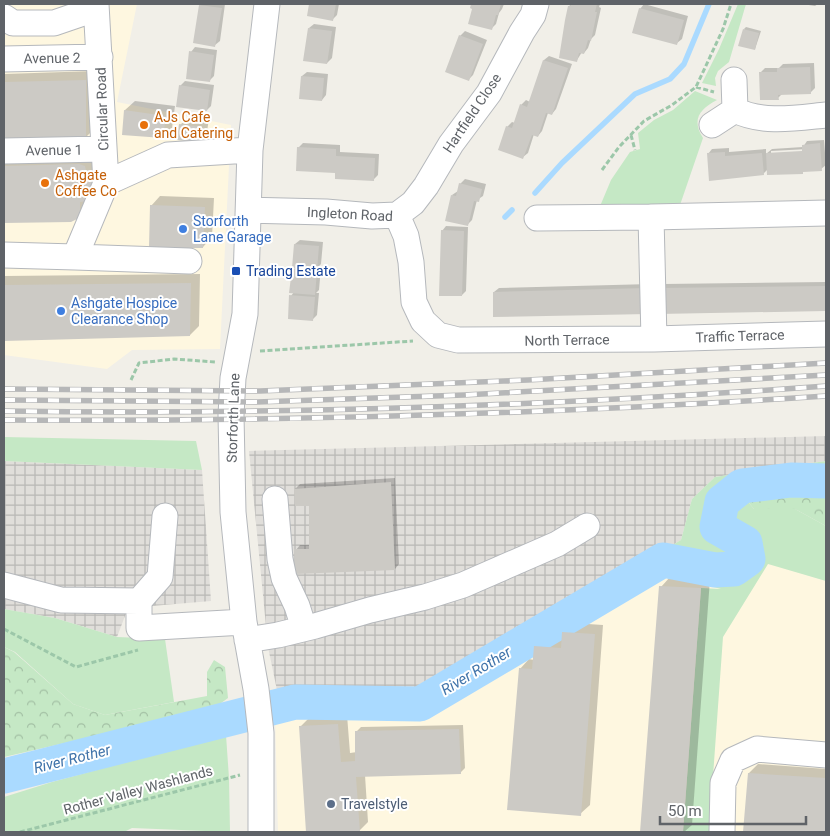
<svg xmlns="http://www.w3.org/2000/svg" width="830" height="836" font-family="Roboto,sans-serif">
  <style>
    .commercial { fill: #fef7e0 }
    .industrial { fill: url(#industrial-grid) }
    .green { fill: #c5e8c5 }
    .forest { fill: url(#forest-crowns) }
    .shadow { fill: #0003; fill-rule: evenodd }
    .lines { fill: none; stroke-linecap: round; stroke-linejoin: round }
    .stream { stroke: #aadaff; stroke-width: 5.5 }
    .river { stroke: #aadaff; stroke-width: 35 }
    .building { fill: #cccac5 }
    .minor-casing { stroke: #b5b8bc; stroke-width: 27 }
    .path { stroke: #9cc7a9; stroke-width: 3; stroke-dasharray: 5 2.5; stroke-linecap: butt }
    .minor { stroke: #fff; stroke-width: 25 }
    .rail-casing { stroke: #b6b7b8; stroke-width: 5.5 }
    .rail { stroke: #fff; stroke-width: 4; stroke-dasharray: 11; stroke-linecap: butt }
    .food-dot { fill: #e8710a; stroke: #fff; stroke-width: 2 }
    .shop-dot { fill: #3f7fe0; stroke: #fff; stroke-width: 2 }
    .transit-dot { fill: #1a4fb4; stroke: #fff; stroke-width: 2 }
    .service-dot { fill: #5c6f8a; stroke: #fff; stroke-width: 2 }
    .labels { text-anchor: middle; stroke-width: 4; stroke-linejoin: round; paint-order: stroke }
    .street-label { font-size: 14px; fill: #5f6368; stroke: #fff }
    .food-label { font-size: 14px; fill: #c56008; stroke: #fff; text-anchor: start }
    .shop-label { font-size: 14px; fill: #366cbe; stroke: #fff; text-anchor: start }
    .transit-label { font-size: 14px; fill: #164399; stroke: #fff; text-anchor: start }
    .service-label { font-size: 14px; fill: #4e5e75; stroke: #fff; text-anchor: start }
    .water-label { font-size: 15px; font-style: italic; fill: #4174aa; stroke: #fff }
  </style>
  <defs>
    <pattern id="industrial-grid" width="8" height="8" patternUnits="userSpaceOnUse" patternTransform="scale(1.25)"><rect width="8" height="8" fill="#e0deda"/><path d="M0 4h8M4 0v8" fill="none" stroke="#b9b8b5"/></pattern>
    <pattern id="forest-crowns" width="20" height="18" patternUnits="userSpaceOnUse" patternTransform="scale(1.25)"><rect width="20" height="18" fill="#c5e8c5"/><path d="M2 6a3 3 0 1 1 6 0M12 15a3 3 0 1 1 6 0" fill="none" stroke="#a3c0a4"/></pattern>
  </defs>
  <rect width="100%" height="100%" fill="#f1efe8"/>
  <path class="commercial" d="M4,4H137L117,102L231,125L220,349L132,350L107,369L4,355Z
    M768,563L826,581V832H278L275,716L455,696L617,594L665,574L725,589Z"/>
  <path class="industrial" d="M826,436V461L715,477L692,499L681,540L420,696L278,695L268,647L249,451Z
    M4,461L202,470L211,601L128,608L117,637L55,618L4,609Z"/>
  <path class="green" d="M738,4H746L729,62L718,71L715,78L716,86L702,83L719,49Z
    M695,91L717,100C700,109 691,119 703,138L680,205L598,211L611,180L630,152L640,149L638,133L654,120L673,110Z
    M4,437L196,441L202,470L4,461Z
    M754,471L744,497L754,509H795L826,526V581L768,564L723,637L709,832H683L701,588L721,589L665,574L669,547L681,540L692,499L715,477Z
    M4,609L55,618L117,637L165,639L174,702L105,715L73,704L15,652L4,647Z
    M226,735L229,778L230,832L132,828L124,832H4V797L52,782Z"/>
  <path class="forest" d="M826,461V526L795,509H754L744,497L754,471Z
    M4,647L14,652L73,704L105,715L207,696V672L214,660L225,667L228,698L213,709L4,757Z"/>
  <path class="shadow" d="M201,4H225L220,41L215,45L200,5Z
    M310,4H339L337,15L332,20L308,15Z
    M472,4H504L502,9L499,13L496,24L492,28L471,7Z
    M572,4H600L599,7L601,8L595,35L591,39L588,48L584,53L582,52L577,60L569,6Z
    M644,4L688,16L682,39L677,43L640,9Z
    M802,4H818L815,6Z
    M314,24L336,27L332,58L327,63L309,28Z
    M746,27L761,31L755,49L744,29Z
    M465,31L487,40L473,75L468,80L460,36Z
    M195,47L217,50L214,76L209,81L191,52Z
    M549,56L572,64L556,109L552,114L548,113L542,131L538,136L534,134L528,153L523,157L507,127L512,122L515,123L521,105L526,100L530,102L544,60Z
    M814,63L815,88L810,93L782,94L778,98L760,73L765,68H779L783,64Z
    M94,71L95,128L86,137L4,139V74Z
    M307,72L328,74L326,95L322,100L300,98L302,76Z
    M185,81L214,85L211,106L207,110L180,86Z
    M135,101L175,106L172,128L162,137L123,134L125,110Z
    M190,116L209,118L207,132L197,141L180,125Z
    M824,140L826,165L821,169H768L763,174L708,154L712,149L729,148V152L766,149V154L772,149L803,147L807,141ZM808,149V152L771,154V151Z
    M303,143L340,145V152L379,154L378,175L373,180L336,172L298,148Z
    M88,155L101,163L86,208L76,218L71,220L4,222V157Z
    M465,179L486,184L483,196L477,200L472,220L467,225L452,195L458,191L460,184Z
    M160,196L214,198L212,237L203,247L151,206Z
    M446,226L468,227L466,291L462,295L442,231Z
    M300,240L323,242L321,264L318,267H321L319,290L316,293H319L317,315L312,320L291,296L294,292L293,270L296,267L295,244Z
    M200,274L199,326L190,335L4,340V276Z
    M826,282V310L659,313L663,284Z
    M651,284L647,313L494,292L499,288Z
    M395,478L399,564L395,569L296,550L300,545H310V505L295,489L300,484Z
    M670,577L710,579L692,825L684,832H641L661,587Z
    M573,623L603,625L590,805L580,814L520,669L529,659L534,660L535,646L545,637L563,638V633Z
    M347,715L350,753L357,752L356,732L361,727L463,725L465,768L460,773L365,775L368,822L359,831L307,832L300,727L310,717Z
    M758,764L826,769V832H745L749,773Z"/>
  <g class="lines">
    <path class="stream" d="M535,193L562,163L635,94L670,79L684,64L709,4
      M505,217L512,210"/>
    <path class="river" d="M4,776L295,702L420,704L663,560L715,570L734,569L748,559L745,543L717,527L722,502L742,486L791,480L826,481"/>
  </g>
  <path class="building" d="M309,4H336L333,21L307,16Z
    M471,4H501L498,15H496L492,30L468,24L472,9L470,8Z
    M571,4H597L595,12H597L591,41L588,40L584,54L579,53L577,62L559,58L565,20L568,6H571Z
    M199,5L222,8L215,47L193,43Z
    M639,8L684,20L677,45L632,33Z
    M308,28L332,31L327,64L303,61Z
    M743,29L759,33L755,50L738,46Z
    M459,35L483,44L469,81L445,72Z
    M189,51L214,55L210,82L186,79Z
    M543,60L568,68L552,115L546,113L538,137L532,135L523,159L498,150L506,126L512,128L520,104L527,107Z
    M810,67L811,94L778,95L779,100H760L759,72H777V68Z
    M301,76L324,78L322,101L299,99Z
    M86,80V138L4,140V82Z
    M179,85L210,90L207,111L176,107Z
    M124,110L166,116L163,138L122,135Z
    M179,124L200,127L198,143L177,140Z
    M820,143L822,171L803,172V174L767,175L766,153L802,151V145Z
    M297,147L336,149V156L375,158L374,181L335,179V173L296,171Z
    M725,152V156L762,153L764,175L709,181L707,153Z
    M79,164L85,166L86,171H92V195L88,201L80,202V213L77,219L71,222L4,223V166Z
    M459,183L482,189L479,202L474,201L468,226L445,221L451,195L456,196Z
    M150,205L205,207L203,248H149Z
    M441,230L464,231L462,296H439Z
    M294,244L319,246L317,270L292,268Z
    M292,269L317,271L315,295L289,293Z
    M191,283L190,336L4,341V285Z
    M826,286V311L658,314V288Z
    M647,288L648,314L493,317V292Z
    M289,295L315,297L313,321L288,319Z
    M391,482L395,570L295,574L294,549H309V506H295L294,489Z
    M659,586L701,588L683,832H640Z
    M562,632L595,634L581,816L507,810L519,668L532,669L534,646L561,648Z
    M338,724L341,762L355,761V767V731L459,729L461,774L356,777L360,832H306L299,726Z
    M748,773L826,778V832H743Z"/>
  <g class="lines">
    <defs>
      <path id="minor" d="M4,17L13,23H54L95,9
        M4,59L100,57
        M735,110C763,124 796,118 826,115
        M712,125L735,110L734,80
        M4,151L104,149
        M106,183L168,155L250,150
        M249,210L326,212L372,216L397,215L406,236L411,262L414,302L423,321L438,335L458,340L654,339L826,334
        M397,215L413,203L426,186L451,144L489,93L522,32L533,15L536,4
        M651,217L654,339
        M537,218L651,217L826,213
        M4,255L75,257L106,183L96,4
        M75,257L189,261
        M275,499L280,559L284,578L297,606L304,628
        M4,585L61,600L139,601V628L244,622
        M139,601L160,577L165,516
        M247,640L278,635L315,626L370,610L425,597L463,585L557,544L587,526
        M261,832V733L256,689L244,622L233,512L231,415L233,378L245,314L250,150L267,4
        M722,832L723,783L733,760L757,749L826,755"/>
    </defs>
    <use href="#minor" class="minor-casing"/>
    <path class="path" d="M696,87L714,92
      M631,135L635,150
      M602,170L619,147L644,121L672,105L696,87L723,29L731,4
      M260,351L413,341
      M131,380L139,363L174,359L215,362
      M4,629L76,667L138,650
      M20,832L240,775"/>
    <use href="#minor" class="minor"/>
    <defs>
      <path id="rail" d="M4,389L260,391L528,380L826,363
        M4,400L257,402L464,395L826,375
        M4,411C278,415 553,406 826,386
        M4,420C278,422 552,414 826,396"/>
    </defs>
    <use href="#rail" class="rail-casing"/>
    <use href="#rail" class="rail"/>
  </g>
  <g class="food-dot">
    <circle cx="144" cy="125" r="5"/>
    <circle cx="45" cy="183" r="5"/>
  </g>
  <g class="shop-dot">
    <circle cx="183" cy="229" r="5"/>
    <circle cx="61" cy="311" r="5"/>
  </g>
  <rect class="transit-dot" x="231" y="266" width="10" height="10" rx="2.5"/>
  <circle class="service-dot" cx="331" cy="804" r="5"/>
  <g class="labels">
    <g class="street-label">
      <text transform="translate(52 58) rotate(-1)" y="5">Avenue 2</text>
      <text transform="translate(102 109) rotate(-92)" y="5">Circular Road</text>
      <text transform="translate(472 113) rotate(-56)" y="5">Hartfield Close</text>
      <text transform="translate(54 150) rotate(-1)" y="5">Avenue 1</text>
      <text transform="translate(350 214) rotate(3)" y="5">Ingleton Road</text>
      <text transform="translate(740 336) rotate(-2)" y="5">Traffic Terrace</text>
      <text transform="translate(567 340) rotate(-1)" y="5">North Terrace</text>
      <text transform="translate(233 418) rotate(-88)" y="5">Storforth Lane</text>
      <text transform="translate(138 790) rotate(-15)" y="5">Rother Valley Washlands</text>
    </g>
    <g class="food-label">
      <text x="154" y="122">AJs Cafe<tspan x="154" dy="16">and Catering</tspan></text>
      <text x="55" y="180">Ashgate<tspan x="55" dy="16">Coffee Co</tspan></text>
    </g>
    <g class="shop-label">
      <text x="193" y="226">Storforth<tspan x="193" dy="16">Lane Garage</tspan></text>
      <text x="71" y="308">Ashgate Hospice<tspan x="71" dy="16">Clearance Shop</tspan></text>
    </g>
    <g class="transit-label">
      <text x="246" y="276">Trading Estate</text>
    </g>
    <g class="service-label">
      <text x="341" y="809">Travelstyle</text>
    </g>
    <g class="water-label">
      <text transform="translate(476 671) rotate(-31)" y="5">River Rother</text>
      <text transform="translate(72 759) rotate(-14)" y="5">River Rother</text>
    </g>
  </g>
  <rect width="830" height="836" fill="none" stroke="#5f6368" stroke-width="10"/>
  <path d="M660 816v8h146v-8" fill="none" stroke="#5f6368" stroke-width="2.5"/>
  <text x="668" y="816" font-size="15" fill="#5f6368" stroke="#ffffff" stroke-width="4" paint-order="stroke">50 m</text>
</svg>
